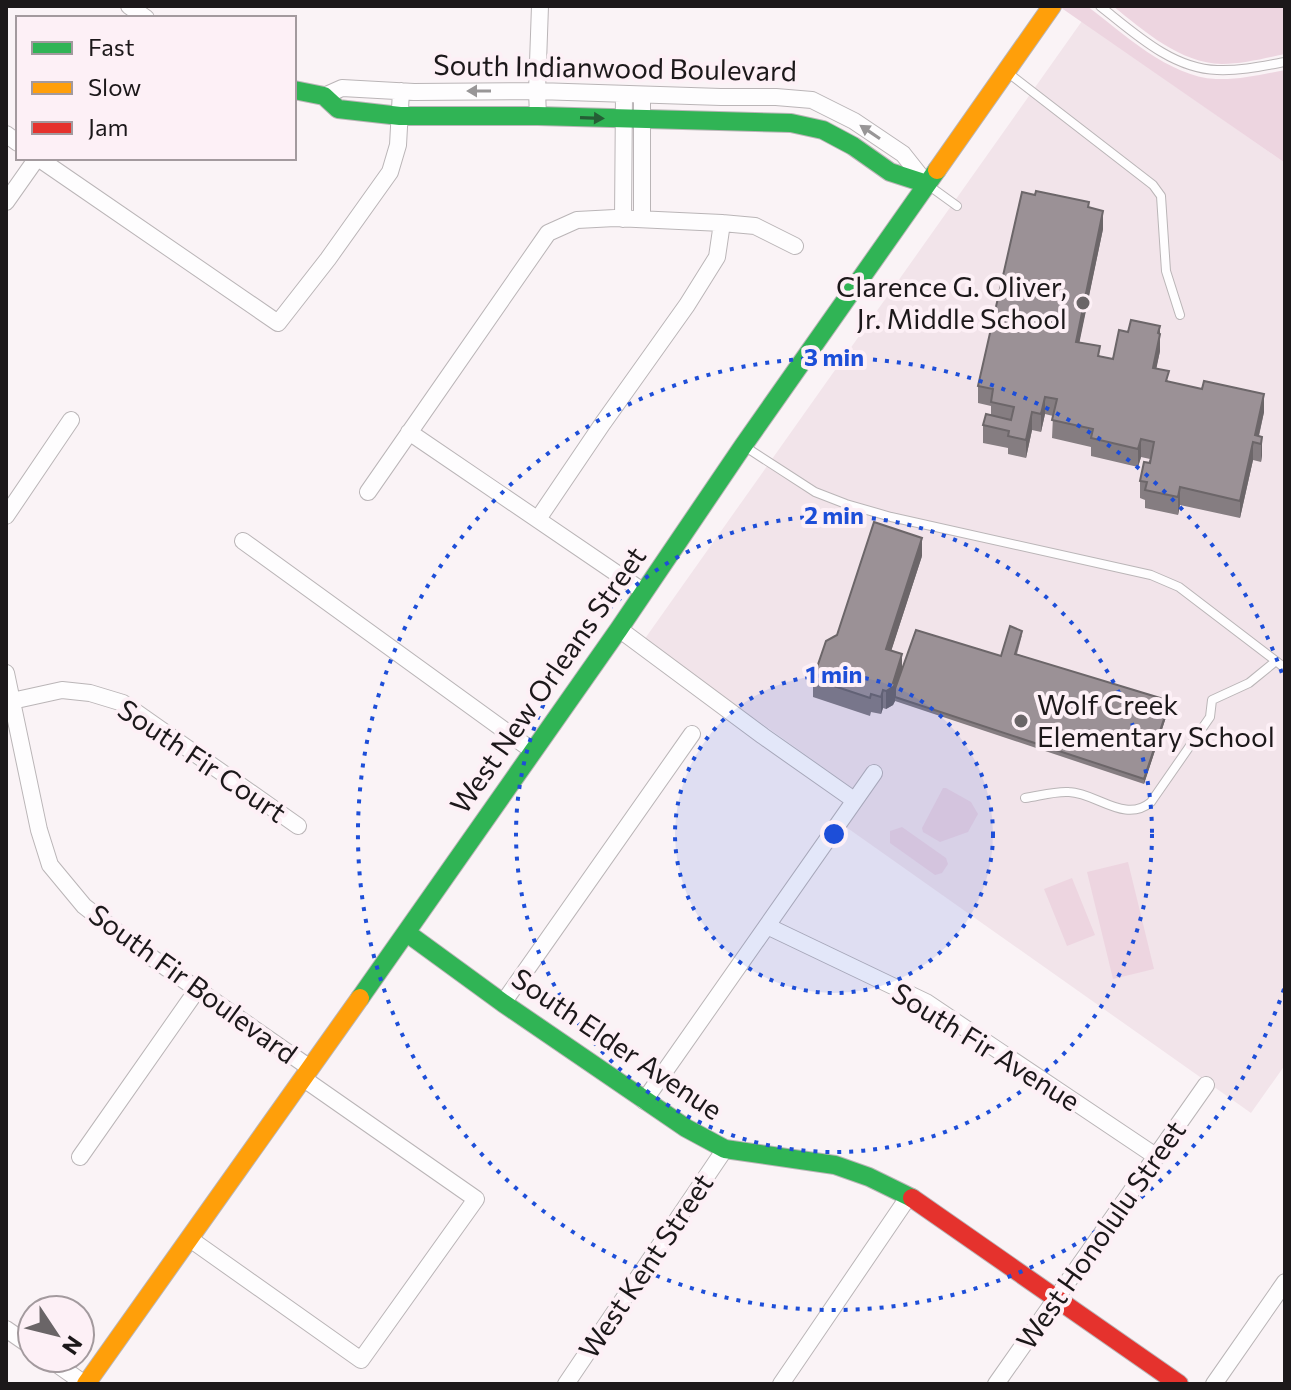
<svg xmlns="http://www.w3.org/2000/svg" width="1291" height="1390" font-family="Commissioner,sans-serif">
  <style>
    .built { fill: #f2e4ea }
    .green { fill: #edd5e0 }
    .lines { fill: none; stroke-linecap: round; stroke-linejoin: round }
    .lane-casing { stroke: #bab5b7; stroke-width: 10 }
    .street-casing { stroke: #bab5b7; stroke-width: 18 }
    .fast-casing { stroke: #bab5b7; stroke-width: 20 }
    .slow-casing { stroke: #bab5b7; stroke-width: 20 }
    .jam-casing { stroke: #bab5b7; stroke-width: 20 }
    .lane { stroke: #fefdfe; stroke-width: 8 }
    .street { stroke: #fefdfe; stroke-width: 16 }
    .fast { stroke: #30b455; stroke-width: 18 }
    .slow { stroke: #ff9f0a; stroke-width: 18 }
    .jam { stroke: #e5322d; stroke-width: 18 }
    .wall { fill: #857d81 }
    .shaded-wall { fill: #6c6669 }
    .building { fill: #9b9196; stroke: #6c6669; stroke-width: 2 }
    .oneway { fill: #989697 }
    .oneway2 { fill: #255e35 }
    .ring { fill: none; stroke: #1d4ed8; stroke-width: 4; stroke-dasharray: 4 8 }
    .poi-dot { fill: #6a6567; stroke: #fdf0f6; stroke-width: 3 }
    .labels { text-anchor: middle; stroke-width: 8; stroke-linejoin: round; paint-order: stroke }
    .street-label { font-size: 28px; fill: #1c181a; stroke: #fdf0f6 }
    .poi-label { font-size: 28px; fill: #1c181a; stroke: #fdf0f6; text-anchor: end }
    .centre { fill: #1d4ed8; stroke: #fdf0f6; stroke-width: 4 }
    .ring-label { font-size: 24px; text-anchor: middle; font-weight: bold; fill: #1d4ed8; stroke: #fdf0f6; stroke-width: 8; stroke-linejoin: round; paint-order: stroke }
  </style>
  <rect width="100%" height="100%" fill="#faf3f6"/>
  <path class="built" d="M1082,21L1285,163V1065L1251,1113L846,827L865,797L644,640Z"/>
  <path class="green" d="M1087,6C1123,33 1169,77 1216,79C1239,80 1263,74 1285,70V163L1060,7Z
    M1113,6H1285V54C1265,58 1243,64 1222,64C1180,63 1144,31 1113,6Z
    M943,788H946L971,802L978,814L968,832L940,842L923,832L922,828Z
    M902,827L946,858L948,864L942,873L935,875L890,843V831Z
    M1128,862L1154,969L1113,979L1087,872Z
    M1072,878L1095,935L1067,946L1044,889Z"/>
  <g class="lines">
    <defs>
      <path id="lane" d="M1100,6C1133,32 1172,69 1217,70C1240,71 1263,66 1285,62
        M1007,72L1153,185L1161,196L1166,271L1180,315
        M928,185L957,206
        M744,446L815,492L846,504L891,517L1151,575L1179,587L1285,668
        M1025,798C1039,796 1055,791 1069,792C1097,793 1125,824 1151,802L1210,717L1212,700L1249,683L1276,661"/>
      <path id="street" d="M129,6L146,18
        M324,96L342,88L414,92L537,91L721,97H776L812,100L854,121L903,154L926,183
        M538,116L537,91L540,6
        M6,134L18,143
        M38,158L278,323L328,259L390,172L398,145L401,91
        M6,202L37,158
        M623,219L624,94
        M642,219V95
        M409,432L644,592
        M368,492L548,233L577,220L615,218L722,223L755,226L795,246
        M6,516L71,420
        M538,519L603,423L687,305L717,257L722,223
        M243,541L533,751
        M619,629L763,736L854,800
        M6,673L39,830L50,865L84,906L138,948L310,1068
        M12,701L62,690L90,693L123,703L298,826
        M767,926L926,1002L1157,1157
        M503,1003L692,734
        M644,1101L874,773
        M80,1157L197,990
        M190,1239L361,1360L476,1199L304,1079
        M6,1329L32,1347
        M48,1358L85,1384
        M566,1384L725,1149
        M781,1384L909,1196
        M996,1384L1206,1085
        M1214,1384L1285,1282"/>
      <path id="fast" d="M294,90L324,96L338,109L400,116H538L791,123L823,130L853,146L890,172L927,184
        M407,933L503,1003L686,1128L725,1149L835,1165L869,1177L912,1198
        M360,998L619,629L743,446L937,170"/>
      <path id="slow" d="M937,170L1052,6
        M86,1384L360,998"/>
      <path id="jam" d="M912,1198L1179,1384"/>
    </defs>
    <use href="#lane" class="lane-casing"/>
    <use href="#street" class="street-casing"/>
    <use href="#fast" class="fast-casing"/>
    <use href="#slow" class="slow-casing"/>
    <use href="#jam" class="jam-casing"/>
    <use href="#lane" class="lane"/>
    <use href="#street" class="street"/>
    <use href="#fast" class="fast"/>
    <use href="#slow" class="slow"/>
    <use href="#jam" class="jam"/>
  </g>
  <path class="wall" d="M1089,208L1103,229L1079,342L1100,356L1113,359L1128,332L1160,326V351L1156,368L1169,382L1264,412L1259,436L1262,437V455L1261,462L1253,460L1240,518L1180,505L1178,515L1145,508V500L1140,498V481L1150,459L1141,457L1138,467L1091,456V447L1052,438L1053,416L1045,414L1041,432L1032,430L1026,458L1008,454V448L983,443V425L991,415V406L978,403V386Z
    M922,556L891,651L902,668L1001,656L1022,635L1017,654L1170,705L1144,784L895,701L893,705L886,709L883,708L881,714L871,712L870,716L813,697V679L837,635Z"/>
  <path class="shaded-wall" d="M1103,211V229L1076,359V342Z
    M1160,326V351L1153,385V368Z
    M1264,394V412L1257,443L1255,435Z
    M1045,397V414L1041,432V414Z
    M1032,412V430L1026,458V440Z
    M1262,437V455L1261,462V444Z
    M1141,439V457L1138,467V449Z
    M1253,442V460L1240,518V501Z
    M1180,487V505L1178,515V497Z
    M922,538V556L886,667V649Z
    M902,654V672L895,693V701L893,705L886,709V691L893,683Z
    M883,690V708L881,714V697Z
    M1170,701V705L1144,784V779Z"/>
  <path class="building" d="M1036,191L1089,202L1088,207L1103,211L1076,342L1100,346L1098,356L1113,359L1119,330L1128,332L1131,320L1160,326L1158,333L1160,334L1153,368L1169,371L1166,381L1202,389L1204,381L1264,394L1255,435L1262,437L1261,444L1253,442L1240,501L1180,487L1178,497L1145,490L1147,482L1140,481L1144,462L1150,463L1154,442L1141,439L1138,449L1091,438L1093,429L1052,420L1057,399L1045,397L1041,414L1032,412L1026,440L1008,436L1009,431L983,425L986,414L1011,420L1014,407L991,402L993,389L978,386L1022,192L1035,195Z
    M874,522L922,538L886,649L902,654L893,683L895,684L893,687L886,691L883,690L881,697L871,694L870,698L813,679L826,641L837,635Z
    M1010,626L1022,631L1015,654L1170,701L1144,779L895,697V689L916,630L1001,656Z"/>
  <defs><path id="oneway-solid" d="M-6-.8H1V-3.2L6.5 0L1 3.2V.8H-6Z" transform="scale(2)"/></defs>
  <g class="oneway">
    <use href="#oneway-solid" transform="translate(479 91) rotate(180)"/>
    <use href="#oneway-solid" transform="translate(870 132) rotate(-146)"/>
  </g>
  <use class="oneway2" href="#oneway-solid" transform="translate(592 118) rotate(2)"/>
  <circle cx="834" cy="834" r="159" fill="#1d4ed8" fill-opacity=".12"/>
  <g class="ring">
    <circle cx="834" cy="834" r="159"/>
    <circle cx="834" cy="834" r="318"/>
    <path d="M1284 989A476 476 0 1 1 1284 679"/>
  </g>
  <g class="poi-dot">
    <circle cx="1083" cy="303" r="8"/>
    <circle cx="1021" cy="721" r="8"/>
  </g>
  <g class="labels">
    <g class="street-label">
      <text transform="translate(615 68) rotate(1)" y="10">South Indianwood Boulevard</text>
      <text transform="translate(548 680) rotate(-55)" y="10">West New Orleans Street</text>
      <text transform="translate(202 761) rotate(34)" y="10">South Fir Court</text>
      <text transform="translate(193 984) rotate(36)" y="10">South Fir Boulevard</text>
      <text transform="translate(617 1044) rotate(34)" y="10">South Elder Avenue</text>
      <text transform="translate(986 1047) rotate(32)" y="10">South Fir Avenue</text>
      <text transform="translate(1101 1235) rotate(-55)" y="10">West Honolulu Street</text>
      <text transform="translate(646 1266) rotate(-56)" y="10">West Kent Street</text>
    </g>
    <g class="poi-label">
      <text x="1067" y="297">Clarence G. Oliver,<tspan x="1067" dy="32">Jr. Middle School</tspan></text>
      <text x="1037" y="715" text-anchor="start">Wolf Creek<tspan x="1037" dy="32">Elementary School</tspan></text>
    </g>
  </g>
  <circle cx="834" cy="834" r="12" class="centre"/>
  <g class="ring-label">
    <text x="834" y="366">3 min</text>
    <text x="834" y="524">2 min</text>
    <text x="834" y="683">1 min</text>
  </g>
  <rect width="1291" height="1390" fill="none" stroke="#1c181a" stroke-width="16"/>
  <rect x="16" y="16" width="280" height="144" fill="#fdf0f6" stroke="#a39a9e" stroke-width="2"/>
  <rect x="32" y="42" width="40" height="12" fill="#30b455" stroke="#a39a9e" stroke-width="2"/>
  <text x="88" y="56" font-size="24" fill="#1c181a">Fast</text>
  <rect x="32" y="82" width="40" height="12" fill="#ff9f0a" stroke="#a39a9e" stroke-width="2"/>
  <text x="88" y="96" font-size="24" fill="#1c181a">Slow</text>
  <rect x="32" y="122" width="40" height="12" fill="#e5322d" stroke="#a39a9e" stroke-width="2"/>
  <text x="88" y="136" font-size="24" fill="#1c181a">Jam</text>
  <g transform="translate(56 1334) rotate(125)"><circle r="38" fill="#fdf0f6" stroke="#a39a9e" stroke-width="2"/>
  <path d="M0-6L14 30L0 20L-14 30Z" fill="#6a6567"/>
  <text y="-12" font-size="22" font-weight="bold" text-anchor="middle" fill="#1c181a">N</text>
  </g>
</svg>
